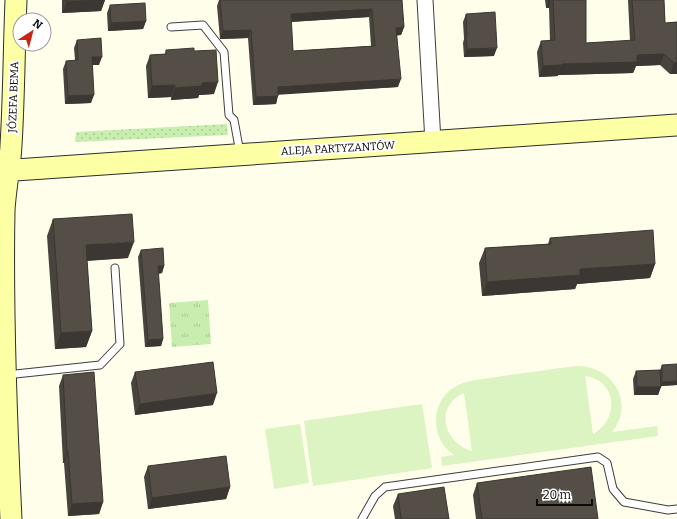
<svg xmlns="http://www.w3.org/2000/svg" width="677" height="519" font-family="Bitter,serif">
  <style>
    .grass { fill: url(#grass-dots) }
    .park { fill: url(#park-tufts) }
    .pitch { fill: #dcf4c2; fill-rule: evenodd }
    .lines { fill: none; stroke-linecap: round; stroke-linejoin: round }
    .lane-casing { stroke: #3e3e3e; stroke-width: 9 }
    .street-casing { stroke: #3e3e3e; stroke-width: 17 }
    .secondary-casing { stroke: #2d2d2d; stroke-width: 23 }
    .lane { stroke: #fff; stroke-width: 7 }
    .street { stroke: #fff; stroke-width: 15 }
    .secondary { stroke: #fdffa5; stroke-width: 21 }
    .wall { fill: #49433d; fill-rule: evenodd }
    .shaded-wall { fill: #3c3732 }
    .building { fill: #554e47; stroke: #3c3732; fill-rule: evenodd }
    .labels { text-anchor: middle; stroke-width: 4; stroke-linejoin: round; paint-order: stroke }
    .street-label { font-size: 11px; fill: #0b0b0b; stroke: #fff }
  </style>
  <defs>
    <pattern id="grass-dots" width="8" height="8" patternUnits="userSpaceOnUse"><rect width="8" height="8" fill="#c7edaf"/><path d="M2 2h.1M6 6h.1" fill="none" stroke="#aaca95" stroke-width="1.8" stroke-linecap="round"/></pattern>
    <pattern id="park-tufts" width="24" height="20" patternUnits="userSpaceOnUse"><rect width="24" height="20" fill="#c7edaf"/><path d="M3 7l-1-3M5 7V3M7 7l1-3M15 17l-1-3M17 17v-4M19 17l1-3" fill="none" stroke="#aaca95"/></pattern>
  </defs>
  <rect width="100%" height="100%" fill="#fffeea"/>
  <path class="grass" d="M227,124L228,135L75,142L76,132Z"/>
  <path class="park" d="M208,300L211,344L172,347L169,303Z"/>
  <path class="pitch" d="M576,366C612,365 636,402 612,432L657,426L658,436L442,466L441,457L454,455C443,448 436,435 436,422C435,409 442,395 453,388C467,379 486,379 503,376C527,373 551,369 576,366ZM585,376C617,380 620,419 593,434ZM464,393L472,451C443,443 434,406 464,393Z
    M422,404L432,468L313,486L304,421Z
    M300,424L309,483L274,489L265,429Z"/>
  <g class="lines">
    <defs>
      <path id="lane" d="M171,27L203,25L224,52L229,115L234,120L240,153
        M6,375L100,365L120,344L115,268
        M362,519L375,496L385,487L598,457L607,463L613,489L624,502L668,510L677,509"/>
      <path id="street" d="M425,0L433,142"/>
      <path id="secondary" d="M0,171L677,125
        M11,519C6,416 2,314 4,211C5,189 10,167 11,145C14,97 14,48 16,0"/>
    </defs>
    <use href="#lane" class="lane-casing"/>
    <use href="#street" class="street-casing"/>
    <use href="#secondary" class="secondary-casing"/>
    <use href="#lane" class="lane"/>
    <use href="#street" class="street"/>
    <use href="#secondary" class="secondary"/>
  </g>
  <path class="wall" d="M62,0H105L101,11L62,13Z
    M219,0H402L404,27L401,35H397L398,87L278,94L276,104L253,105L248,38L220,39L217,6ZM369,17L371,46L293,51L291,22Z
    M545,0H586V43L630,41L628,0H664L665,23L677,22V74H670L660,65L636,66L633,73L558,75V76L539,77L537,52L541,41H550L549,8H546Z
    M110,5L146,21L143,29L108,31L107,13Z
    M466,14L494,56L464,57L463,43L464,39L463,22Z
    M77,40L99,65H93L91,103L65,104L63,69L66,61L75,60L74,48Z
    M166,50L194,51L214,94L199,95L198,98L171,100V97L148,98L146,66L150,55L165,54Z
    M53,219L128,258L87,261L92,331L86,347L55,349L47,236Z
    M550,238L655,264L650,278L577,284L575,289L482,296L479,263L485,248L548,244Z
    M141,250L164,266L162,273L158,274L163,339L161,346L145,347L138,257Z
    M662,365L677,385L661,386L658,395H634L633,379L636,371L660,370Z
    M135,372L213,405L135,415L131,383Z
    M63,375L103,502L99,514L68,516L64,463H63L59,386Z
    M148,466L230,487L226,499L148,509L144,477Z
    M477,483L598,519H476L473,495Z
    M398,494L449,519H395L393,506Z"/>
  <path class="shaded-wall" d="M97,0H105L101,11L62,13L67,2Z
    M548,0H551L549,8H546Z
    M372,9L369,17L288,22L291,14Z
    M146,21L143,29L108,31L111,23Z
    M404,27L401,35L394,36L396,28Z
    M251,30L248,38L220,39L223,31Z
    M497,48L494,56L464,57L467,49Z
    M664,54L660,65L636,66L633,73L558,75V76L539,77L543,66L637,55Z
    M92,57H102L99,65H90Z
    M674,63H677V74H670Z
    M401,79L398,87L275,95L278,87Z
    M218,82L214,94L199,95L198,98L171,100L175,88L202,83Z
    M175,85L171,97L148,98L152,86Z
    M94,95L91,103L65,104L68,96Z
    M278,96L276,104L253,105L256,97Z
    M134,242L128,258L80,261L86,245Z
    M655,264L650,278L577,284L575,289L482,296L487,282L580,269Z
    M158,266H164L162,273L155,274Z
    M92,331L86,347L55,349L61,333Z
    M163,339L161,346L145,347L148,340Z
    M677,381V385L661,386L662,382Z
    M637,387H661L658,395H634Z
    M217,393L213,405L135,415L140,404Z
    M67,451H68L64,463H63Z
    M230,487L226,499L148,509L152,498Z
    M103,502L99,514L68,516L72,504Z"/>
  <path class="building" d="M66,0H97L67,2Z
    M220,0H402L404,27L396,28L401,79L278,87V96L256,97L251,30L223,31ZM372,9L375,46L293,51L291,14Z
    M553,0H586V43L635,40L632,0H664L665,23L677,22V63H674L664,54L637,55V62L562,64V65L543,66L541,41L555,40Z
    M145,3L146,21L111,23L110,5Z
    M495,12L497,48L467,49L466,35H467L466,14Z
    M101,38L102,57H92L94,95L68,96L66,61L78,60L77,40Z
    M194,48V51L216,50L218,82L202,83V86L175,88V85L152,86L150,55L166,54V50Z
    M132,214L134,242L86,245L92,331L61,333L53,219Z
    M653,230L655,264L580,269V275L487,282L485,248L551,244L550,238Z
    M163,248L164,266H158L163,339L148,340L141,250Z
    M213,362L217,393L140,404L135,372Z
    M677,364V381L662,382V365Z
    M660,370L661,387H637L636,371Z
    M94,372L103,502L72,504L68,451H67L63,375Z
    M226,456L230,487L152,498L148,466Z
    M591,467L598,519H482L477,483Z
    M444,487L449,519H401L398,494Z"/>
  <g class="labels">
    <g class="street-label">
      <text transform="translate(13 97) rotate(-88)" y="4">JÓZEFA BEMA</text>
      <text transform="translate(338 148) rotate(-3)" y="4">ALEJA PARTYZANTÓW</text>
    </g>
  </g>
  <g transform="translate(32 32) rotate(36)"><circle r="19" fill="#ffffff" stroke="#9d9d9d"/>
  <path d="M0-3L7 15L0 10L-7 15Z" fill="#c92516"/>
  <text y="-6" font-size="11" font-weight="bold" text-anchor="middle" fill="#0b0b0b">N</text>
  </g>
  <path d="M537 499v6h55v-6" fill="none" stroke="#0b0b0b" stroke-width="2"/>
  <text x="543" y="499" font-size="12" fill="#0b0b0b" stroke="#ffffff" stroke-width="3" paint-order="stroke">20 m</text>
</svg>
